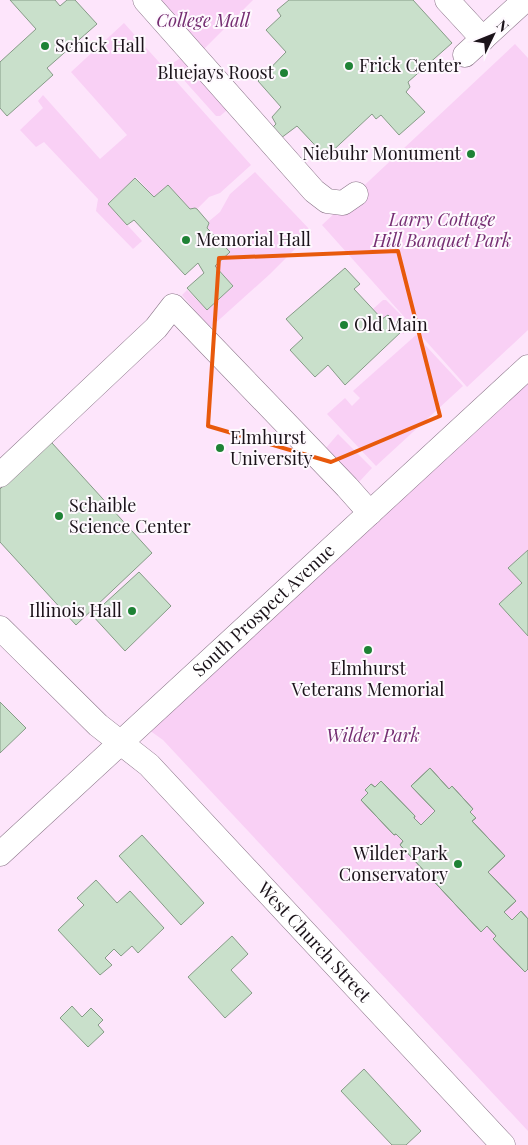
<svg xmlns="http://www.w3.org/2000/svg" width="528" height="1145" font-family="'Playfair Display',serif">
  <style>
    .green { fill: #f9d0f5 }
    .building { fill: #c9e0cb; stroke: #869b87 }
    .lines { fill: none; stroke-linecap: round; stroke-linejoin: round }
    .minor-casing { stroke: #8a7588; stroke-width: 25 }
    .minor { stroke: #fff; stroke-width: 24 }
    .marked { fill: none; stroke: #e8590c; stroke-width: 4; stroke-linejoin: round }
    .poi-dot { fill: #1e8235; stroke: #fef9fe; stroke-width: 2 }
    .labels { text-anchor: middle; stroke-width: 4; stroke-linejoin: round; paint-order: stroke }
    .park-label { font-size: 18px; font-style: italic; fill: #752e72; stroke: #fef9fe }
    .poi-label { font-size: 18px; fill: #1b131a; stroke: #fef9fe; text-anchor: start }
    .street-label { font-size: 18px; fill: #1b131a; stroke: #fef9fe }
  </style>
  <rect width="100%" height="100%" fill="#fde5fb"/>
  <path class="green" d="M156,0H253L202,51Z
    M124,23L251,165L220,193L209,197L197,209L195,208L190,209L168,185L154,197L136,177L108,204L142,241L133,249L96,211L98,199L44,142L36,147L20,130L43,108L38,101L43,95L100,159L127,135L71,72Z
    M515,44L528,58V330L467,387L322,225Z
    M182,57L227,107L226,111L220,116H216L174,69L173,63Z
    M255,172L312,232L270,274L210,328L182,295L187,290L207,310L233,286L215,266L230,252L207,228L209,224L208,222L220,212L230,194Z
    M383,300H386L406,320L411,328L403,334L388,315L382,319L373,309Z
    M416,335L463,386L376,466L327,414L345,398L352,406L360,398L353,391Z
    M528,381V1131L163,740L149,730Z
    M338,434L372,468L359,482L325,449Z"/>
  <path class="building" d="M10,0H55L60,6L67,0H75L97,24L47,68L53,75L7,116L0,108V62L36,29Z
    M289,0H413L452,43L408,82L410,87L406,92L425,112L399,135L381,115L376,119L372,114L326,157L297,126L281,138L272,128L276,124L272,117L281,107L258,81L286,52L266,30L281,16L277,10Z
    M135,178L154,197L168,185L190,209L195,208L197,209L209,223L207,228L230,252L215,266L233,286L207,310L187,288L204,273L198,263L185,275L134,220L127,225L108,204Z
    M345,268L360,284L354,289L382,319L388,315L402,331L345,385L328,365L315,377L290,350L303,338L286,319Z
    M52,438V443L152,553L76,625L0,542V489Z
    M528,550V636L499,604L522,583L508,568Z
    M139,572L171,606L125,651L92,615Z
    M0,702L26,728L0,753Z
    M430,768L449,789L452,786L473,809L470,812L476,818L472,821L505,856L488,872L516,901L504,912L512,920L521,911L528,919V969L525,972L493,939L496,936L487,926L481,932L400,845L403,841L396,834L394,835L361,800L368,793L365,790L371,784L375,787L381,781L415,816L414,818L421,825L435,811L411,786Z
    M430,768L449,789L452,786L473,809L470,812L476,818L472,821L505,856L488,872L516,901L504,912L512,920L521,911L528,919V969L525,972L493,939L496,936L487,926L481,932L400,845L403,841L396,834L394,835L361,800L368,793L365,790L371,784L375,787L381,781L415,816L414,818L421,825L435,811L411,786Z
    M142,835L204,903L181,925L119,856Z
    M96,880L117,903L130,891L164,928L138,953L132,946L121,956L114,949L105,958L112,965L100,975L58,930L84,905L77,898Z
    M232,936L248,954L231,970L252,993L225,1018L188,977Z
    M72,1006L82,1017L91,1008L103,1020L98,1025L104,1032L88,1047L60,1018Z
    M364,1069L421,1131L406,1145H392L341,1091Z"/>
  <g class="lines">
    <defs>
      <g id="minor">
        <path d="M145,0L314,191L327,201L343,203L356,194"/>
        <path d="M447,0L483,39"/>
        <path d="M465,55L525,0"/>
        <path d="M0,475L156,328L173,306L347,487L370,513"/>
        <path id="s1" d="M0,628L98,725L149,765L503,1145"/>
        <path id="s2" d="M0,854L528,367"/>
      </g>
    </defs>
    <use href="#minor" class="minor-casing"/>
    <use href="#minor" class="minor"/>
  </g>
  <path class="marked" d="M398,251L440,416L331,462L208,426L219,258Z"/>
  <g class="poi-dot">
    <circle cx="45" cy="46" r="5"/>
    <circle cx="349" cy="66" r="5"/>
    <circle cx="284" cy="73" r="5"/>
    <circle cx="471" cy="154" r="5"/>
    <circle cx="186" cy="240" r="5"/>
    <circle cx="344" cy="325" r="5"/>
    <circle cx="220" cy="448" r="5"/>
    <circle cx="59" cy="516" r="5"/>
    <circle cx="132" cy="611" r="5"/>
    <circle cx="368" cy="650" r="5"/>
    <circle cx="458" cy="864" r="5"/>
  </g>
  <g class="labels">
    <g class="park-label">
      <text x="203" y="27">College Mall</text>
      <text x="442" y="226">Larry Cottage<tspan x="442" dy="21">Hill Banquet Park</tspan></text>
      <text x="373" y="742">Wilder Park</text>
    </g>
    <g class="poi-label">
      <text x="55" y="52">Schick Hall</text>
      <text x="359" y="72">Frick Center</text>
      <text x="274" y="79" text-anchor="end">Bluejays Roost</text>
      <text x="461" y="160" text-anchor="end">Niebuhr Monument</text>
      <text x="196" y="246">Memorial Hall</text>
      <text x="354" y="331">Old Main</text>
      <text x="230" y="444">Elmhurst<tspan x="230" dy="21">University</tspan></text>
      <text x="69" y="512">Schaible<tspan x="69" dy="21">Science Center</tspan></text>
      <text x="122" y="617" text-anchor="end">Illinois Hall</text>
      <text x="368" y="675" text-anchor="middle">Elmhurst<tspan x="368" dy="21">Veterans Memorial</tspan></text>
      <text x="448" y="860" text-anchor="end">Wilder Park<tspan x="448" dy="21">Conservatory</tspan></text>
    </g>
    <g class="street-label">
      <text dy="6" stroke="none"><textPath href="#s2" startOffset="359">South Prospect Avenue</textPath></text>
      <text dy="6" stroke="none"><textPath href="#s1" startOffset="445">West Church Street</textPath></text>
    </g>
  </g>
  <g transform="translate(493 35) rotate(47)" stroke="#fef9fe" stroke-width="4" paint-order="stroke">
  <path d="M0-4L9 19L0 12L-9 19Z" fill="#1b131a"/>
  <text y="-8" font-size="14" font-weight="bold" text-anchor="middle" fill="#1b131a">N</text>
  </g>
</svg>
